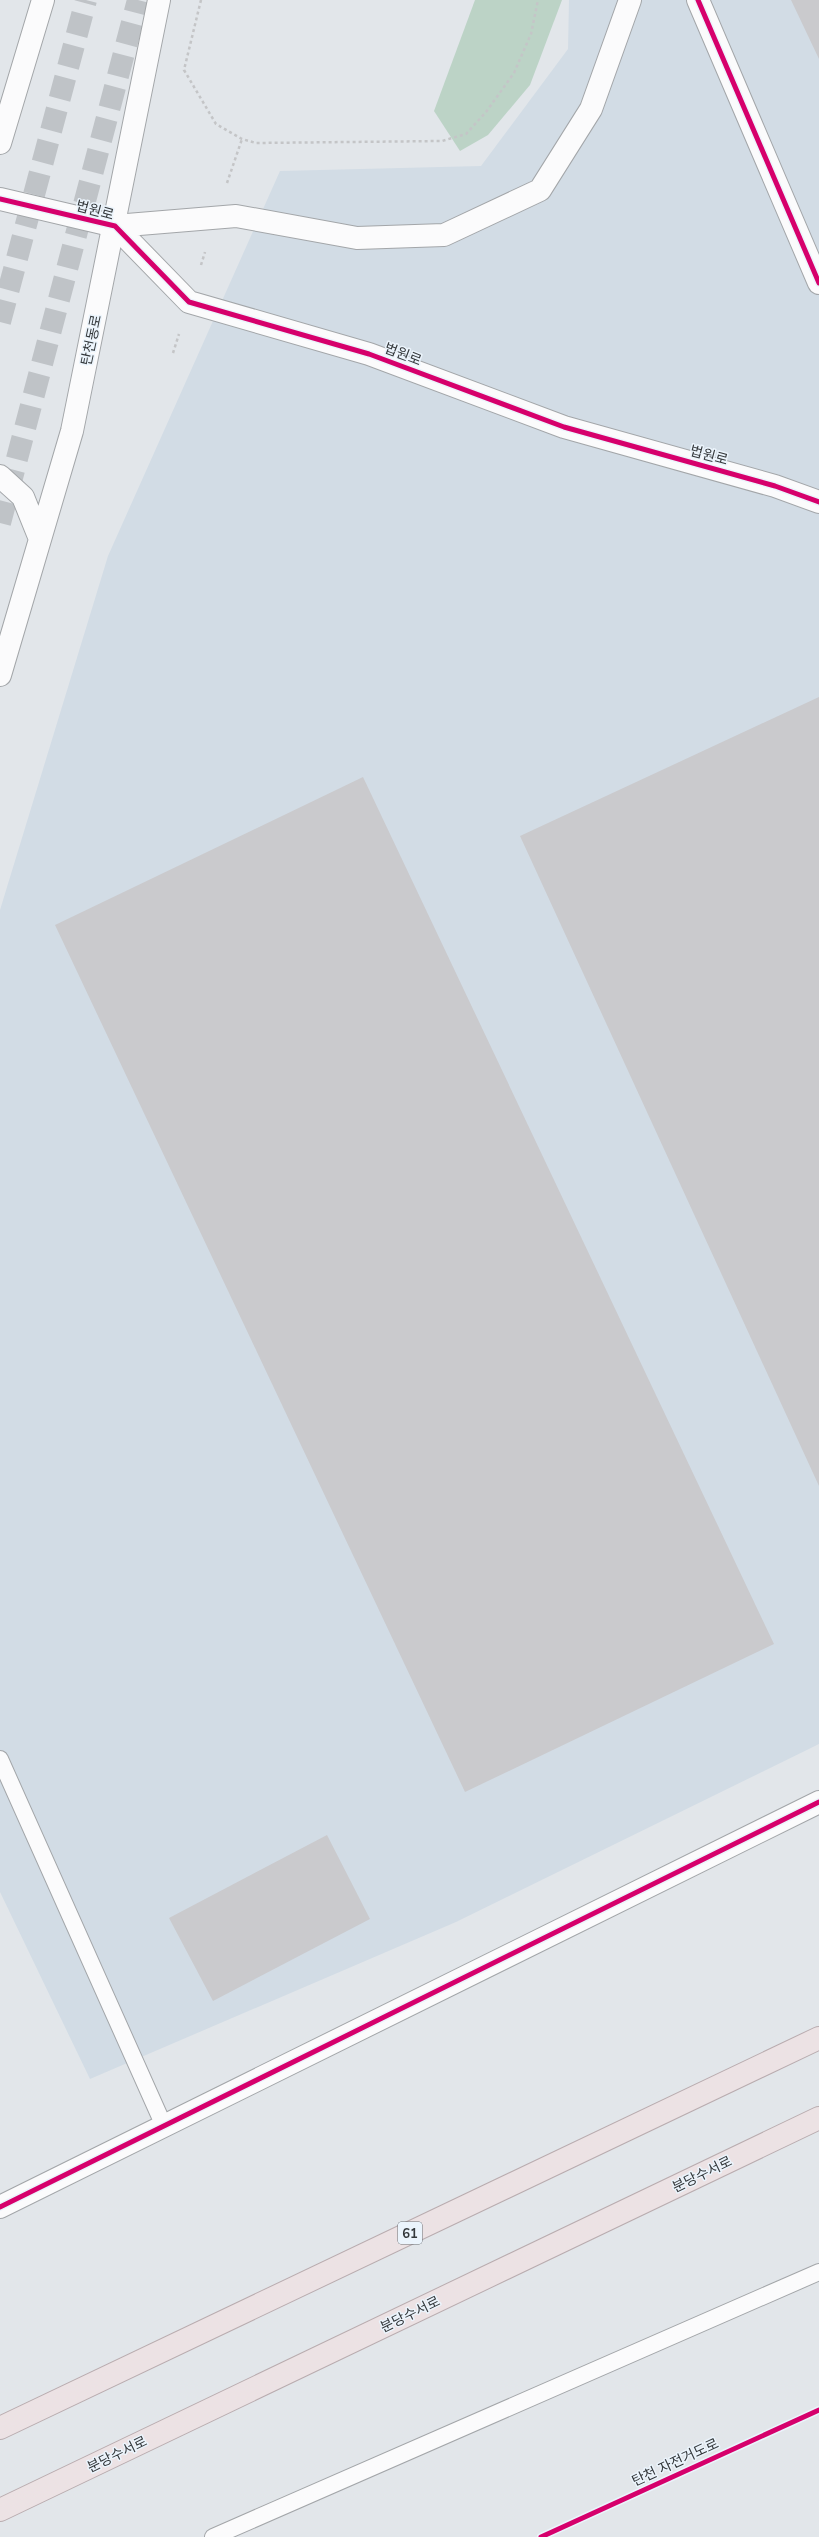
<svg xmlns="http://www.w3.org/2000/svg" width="819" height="2537" font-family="'Nunito Sans','Noto Sans KR',sans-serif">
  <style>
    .built { fill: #d2dce5 }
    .green { fill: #bcd3c6 }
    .building { fill: #cacacd }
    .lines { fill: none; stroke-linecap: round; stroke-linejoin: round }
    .secondary-tunnel { stroke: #bfc3c7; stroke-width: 22; stroke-dasharray: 22 11; stroke-linecap: butt }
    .service-casing { stroke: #a3a6a9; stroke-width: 18 }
    .minor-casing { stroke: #a3a6a9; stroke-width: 24 }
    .tertiary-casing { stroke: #a3a6a9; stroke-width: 24 }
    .secondary-casing { stroke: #a3a6a9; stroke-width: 24 }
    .trunk-casing { stroke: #b9acaf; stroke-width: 24 }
    .path { stroke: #c4c5c7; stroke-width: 2.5; stroke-dasharray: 3 3; stroke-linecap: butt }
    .service { stroke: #fbfbfc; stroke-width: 16 }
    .minor { stroke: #fbfbfc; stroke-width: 22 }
    .tertiary { stroke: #fbfbfc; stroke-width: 22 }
    .secondary { stroke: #fbfbfc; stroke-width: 22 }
    .trunk { stroke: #ece2e4; stroke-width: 22 }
    .cycleway-casing { stroke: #ebf4fc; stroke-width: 8 }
    .cycleway { stroke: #d6006c; stroke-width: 5 }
    .labels { text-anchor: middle; stroke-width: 3; stroke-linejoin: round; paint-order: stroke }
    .shield { fill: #ebf4fc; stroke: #6b7075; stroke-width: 1 }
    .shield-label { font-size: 13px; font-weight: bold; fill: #34383b }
    .street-label { font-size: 14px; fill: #34383b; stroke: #ebf4fc }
  </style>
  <rect width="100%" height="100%" fill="#e2e6ea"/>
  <path class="built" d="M569,0H819V1744L456,1922L90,2079L0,1892V910L108,556L280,171L481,166L568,49Z"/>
  <path class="green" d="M475,0H562L530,85L488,135L460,151L434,111Z"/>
  <path class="building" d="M791,0H819V59Z
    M819,697V1486L520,836Z
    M363,777L774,1644L465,1792L55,925Z
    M327,1835L370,1919L213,2001L169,1918Z"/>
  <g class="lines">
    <path class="secondary-tunnel" d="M0,322L86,0
      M0,523L138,0"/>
    <defs>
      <path id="service" d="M0,1759L164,2126
        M213,2537L819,2272"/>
      <path id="minor" d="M698,0L819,283
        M115,226L189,302L369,354L564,427L775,486L819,502
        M115,226L236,216L357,238L444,235L540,190L591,109L630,0
        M0,2207L819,1802"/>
      <path id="tertiary" d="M0,199L115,226"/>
      <path id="secondary" d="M0,143L43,0
        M0,476L23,497L40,539
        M0,675L72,431L159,0"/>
      <path id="trunk" d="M0,2428L819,2038
        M0,2510L819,2118"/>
    </defs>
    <use href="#service" class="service-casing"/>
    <use href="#minor" class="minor-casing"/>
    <use href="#tertiary" class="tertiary-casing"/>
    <use href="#secondary" class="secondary-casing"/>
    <use href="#trunk" class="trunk-casing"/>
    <path class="path" d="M201,0L184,70L216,124L242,139L256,143L442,141L466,134L486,112L514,73L531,34L538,0
      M227,183L242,139
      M201,265L205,252
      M173,353L179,334"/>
    <use href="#service" class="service"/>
    <use href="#minor" class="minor"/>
    <use href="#tertiary" class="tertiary"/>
    <use href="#secondary" class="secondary"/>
    <use href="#trunk" class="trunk"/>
    <defs>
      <path id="cycleway" d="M698,0L819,283
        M0,199L115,226L189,302L369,354L564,427L775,486L819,502
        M0,2207L819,1802
        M541,2537L819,2410"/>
    </defs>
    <use href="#cycleway" class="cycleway-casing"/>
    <use href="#cycleway" class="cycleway"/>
  </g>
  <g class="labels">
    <rect class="shield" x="398" y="2222" width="24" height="22" rx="3"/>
    <g class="shield-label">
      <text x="410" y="2238">61</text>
    </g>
    <g class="street-label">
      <text transform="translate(95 210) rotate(15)" y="5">법원로</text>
      <text transform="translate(91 340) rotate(-78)" y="5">탄천동로</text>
      <text transform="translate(403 354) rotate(21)" y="5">법원로</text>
      <text transform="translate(709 455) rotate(15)" y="5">법원로</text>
      <text transform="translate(702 2174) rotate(-26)" y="5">분당수서로</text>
      <text transform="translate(410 2314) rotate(-26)" y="5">분당수서로</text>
      <text transform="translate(117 2454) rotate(-26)" y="5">분당수서로</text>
      <text transform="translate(675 2462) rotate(-25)" y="5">탄천 자전거도로</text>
    </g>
  </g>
</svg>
